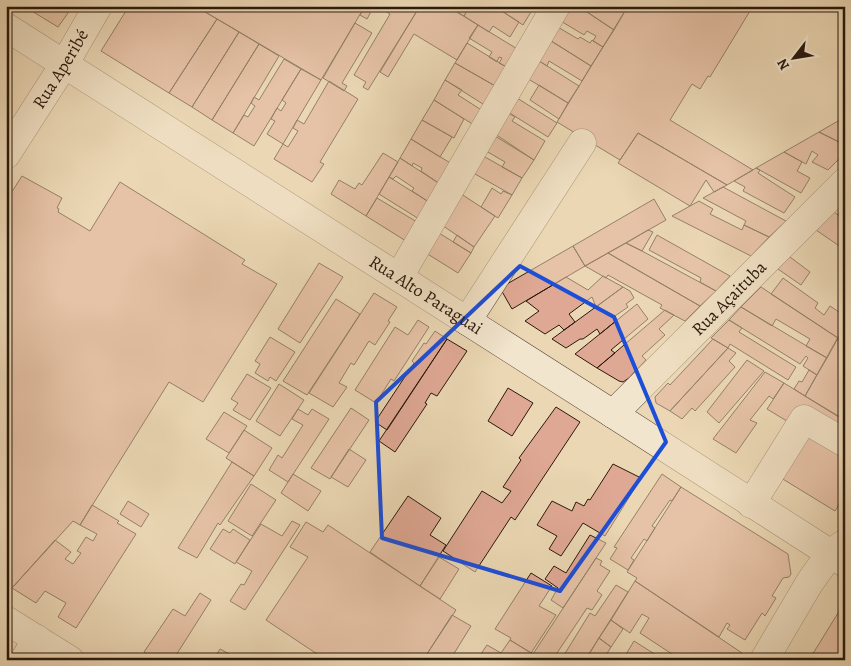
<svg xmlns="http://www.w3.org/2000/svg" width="851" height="666" font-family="Alegreya,serif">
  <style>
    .building { fill: #dfa894; stroke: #2a190c }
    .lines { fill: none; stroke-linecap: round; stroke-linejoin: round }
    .minor-casing { stroke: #5a4836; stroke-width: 29 }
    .minor { stroke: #f2e5ce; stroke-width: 28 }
    .marked { fill: none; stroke: #1d4ed8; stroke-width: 4; stroke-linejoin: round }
    .labels { text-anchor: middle; stroke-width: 4.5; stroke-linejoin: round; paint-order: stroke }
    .street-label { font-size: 18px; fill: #2a190c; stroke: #f2e5ce }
  </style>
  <rect width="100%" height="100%" fill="#ebd7b4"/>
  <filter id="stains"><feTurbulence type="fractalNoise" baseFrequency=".004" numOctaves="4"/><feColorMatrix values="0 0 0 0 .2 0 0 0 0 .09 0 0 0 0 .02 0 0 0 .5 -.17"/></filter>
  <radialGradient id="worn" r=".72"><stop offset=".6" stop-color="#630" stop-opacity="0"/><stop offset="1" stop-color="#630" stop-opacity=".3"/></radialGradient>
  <path class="building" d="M25,6H40L35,13Z
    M40,6H73L58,27L35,13Z
    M129,6H195L217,19L169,93L101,51Z
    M195,6H365L321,80Z
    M365,6H374L367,19L360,15Z
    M376,6H420L368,90L363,87L366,82L354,75L390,14Z
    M420,6H447L478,25L457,60L414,34L388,77L380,72Z
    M447,6H470L464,16Z
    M470,6H494L519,22L510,37L493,26L489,32L464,16Z
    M494,6H532L534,7L523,25Z
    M568,6H578L614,30L603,47L593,41L596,36L587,31L584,35L559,20Z
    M578,6H619L625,11L614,30Z
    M628,6H753L710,77L708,76L700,89L692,84L670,120L753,170L727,185L638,133L620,160L557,122Z
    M217,19L239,32L192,107L169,93Z
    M355,23L372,33L342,83L347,86L344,91L323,78Z
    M478,25L519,50L508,68L499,63L502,58L499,57L497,62L489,57L492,52L469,38Z
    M556,26L578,39L580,37L590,43L592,40L603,47L591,66L548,39Z
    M239,32L259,44L212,120L192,107Z
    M548,39L591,66L582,81L549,61L547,66L536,59Z
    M467,43L508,68L497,87L455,63Z
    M259,44L279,56L233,133L212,120Z
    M284,59L301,69L254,146L233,133L244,115L248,117L255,106L251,103L254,97L259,100Z
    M536,59L579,86L568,103L525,77Z
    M455,63L497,87L486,106L445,80Z
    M301,69L321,80L283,144L267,134L275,121L271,119L277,108L281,111L286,103L282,100Z
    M445,80L462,90L458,95L483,111L474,125L434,100Z
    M329,81L358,99L320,162L324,164L312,182L274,159L283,144L288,147L298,131L293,128L297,120L304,124Z
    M539,85L568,103L559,119L530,100Z
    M517,98L557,123L548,137L508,112Z
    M434,100L464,119L454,138L422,120Z
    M504,110L515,117L512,121L545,141L534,160L495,134Z
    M845,117V139L839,142L819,132Z
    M422,120L452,137L440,157L411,139Z
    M819,132L845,145V153L828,170L812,162L818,155L812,151L806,164L784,152Z
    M490,133L534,160L522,178L502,167L505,162L481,148Z
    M638,133L727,185L714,192L706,180L690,206L618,163Z
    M411,139L452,164L440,184L421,171L422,168L413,163L412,166L400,158Z
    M784,152L802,162L797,171L810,178L801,193L756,168Z
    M383,153L398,162L366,216L331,194L339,180L355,189L359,183L362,185Z
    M478,153L522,178L512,195L468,170Z
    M400,158L440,184L429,202L412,191L414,188L396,176L393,179L389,177Z
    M756,168L760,170L758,173L795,197L784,213L743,191L745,187L734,181Z
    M22,176L62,198L57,208L59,209L58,212L90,231L120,182L245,260L242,264L277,284L203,402L169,382L80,525L73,521L12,588L6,585V201Z
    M389,177L429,202L419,219L379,194Z
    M723,187L786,221L769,237L744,225L746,221L703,198Z
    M492,188L501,194L503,191L512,195L498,218L481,207Z
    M455,190L495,216L474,247L436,221Z
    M377,198L417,222L406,241L366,216Z
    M654,199L666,220L585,266L573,246Z
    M699,201L713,209L710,214L742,230L744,225L769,237L751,256L672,216Z
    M845,206V220L838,214Z
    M834,212L845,220V250L816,230Z
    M431,228L471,253L458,273L418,248Z
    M648,230L653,232L642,251L626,243Z
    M457,235L474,247L471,253L453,242Z
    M657,235L730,276L716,291L700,282L701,278L649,250Z
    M626,243L642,251L716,291L700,306L608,253Z
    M573,246L585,266L512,309L500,288Z
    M608,253L700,306L685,321L660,308L662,305L608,275L606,278L585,266Z
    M790,257L810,272L801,285L778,269Z
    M319,263L343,277L300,343L278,329Z
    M603,276L623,287L596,307L592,297L569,314L575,322L564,330L559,325L545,334L525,321L539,311L526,301L566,277L588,290Z
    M783,278L818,303L815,308L824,315L830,306L845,316V327L838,338L771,294Z
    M623,287L630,291L634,298L626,304L628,307L615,316L617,320L600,334L597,329L583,339H580L566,348L552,339Z
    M761,287L838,338L827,358L806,346L810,339L776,319L772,326L741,307Z
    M374,293L397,307L388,321L390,322L375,345L369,341L354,365L351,363L339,383L347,387L333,407L309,393Z
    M336,299L360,314L307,395L283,381Z
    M637,304L648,319L611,350L615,353L597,368L575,354Z
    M741,307L827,358L817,375L803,366L808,358L806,356L800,364L729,320Z
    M665,310L674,315L659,329L665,335L642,356L646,360L629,378L623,382L619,381L597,368Z
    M418,320L429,327L394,381L391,379L376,403L355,390L395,327L408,335Z
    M729,320L742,328L739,332L796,367L788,380L730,344L728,348L711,338Z
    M845,327V344L837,339Z
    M435,331L447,339L387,430L375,422L414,363L412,361L424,343L426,344Z
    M270,337L295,352L276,381L270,377L268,381L255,373L260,364L255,361Z
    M447,339L467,351L437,396L431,393L425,403L427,404L395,452L379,441Z
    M713,339L728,348L670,411L656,403L655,397L668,383L670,385Z
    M837,339L845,344V420L805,396Z
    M728,348L736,353L729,361L735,367L695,411L692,408L682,419L670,411Z
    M747,360L764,371L719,423L707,412Z
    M809,370L817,375L805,396L794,389L799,381L802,382Z
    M765,372L784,383L773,399L769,396L750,420L757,423L736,453L713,439Z
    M247,374L271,388L250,420L233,410L238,403L231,399Z
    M784,383L842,419L839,424L845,428V495L835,511L773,473L800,429L767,409Z
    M279,384L304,400L280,436L256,421Z
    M508,388L533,403L512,436L488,421Z
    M556,407L580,422L515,520L511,517L475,572L443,551L482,491L502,503L511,491L503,487L521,460L519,458Z
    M351,408L369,420L330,479L311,468Z
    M298,409L308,415L312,409L329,419L288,482L269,470L278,455L282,458L303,425L292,419Z
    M224,412L247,426L229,453L206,439Z
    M244,430L272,448L254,476L226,458Z
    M349,449L366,460L348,487L331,477Z
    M232,462L254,476L220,525L218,523L197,558L178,548Z
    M613,464L641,478L605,536L583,523L561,556L549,549L557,536L537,525L552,501L572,511L576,502L584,506L588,499L590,500Z
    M293,474L321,491L308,511L281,493Z
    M662,474L681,487L672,501L670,500L652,526L655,528L647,541L644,539L631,558L634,560L628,570L610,559L617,548L614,547Z
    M251,484L276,500L252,536L228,521Z
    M681,487L788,554L791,574L789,577L783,578L772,596L776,598L765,616L762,613L745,640L727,629L730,625L727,623L719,637L635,581L637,578L627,572Z
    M408,496L441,518L430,535L446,545L420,586L370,552Z
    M128,501L149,514L141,527L120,514Z
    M92,505L119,521L117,523L136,534L76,628L58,617L66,603L45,591L36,603L12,588L55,540L71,552L65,559L73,564L81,553L77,551L86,537L93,541L97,534L80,525Z
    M292,521L300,525L245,610L230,601L241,584L244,585L252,571L236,562L261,524L282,536Z
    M306,522L323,532L328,525L456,610L423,660H326L266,620L308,557L290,547Z
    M223,529L230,533L233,529L250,540L235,564L210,549Z
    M590,535L606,543L563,608L551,600L558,588L545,579L554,566L566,573Z
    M439,557L459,569L440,599L420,586Z
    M596,558L602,561L600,565L610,571L597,591L602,595L592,610L587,608L555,656L561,660L590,613L595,616L616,585L628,592L585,660H542L533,654Z
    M531,573L552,586L539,606L556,615L531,653L510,640L511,638L495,629Z
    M635,581L742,653L738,660H681L640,633L649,618L642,614L630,633L611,620Z
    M200,593L211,600L173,660H143L147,654L144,652L173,609L185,616Z
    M843,605H845V660H809Z
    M452,615L471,626L450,660H423Z
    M611,620L623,629L611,647L599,638Z
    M599,638L611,647L603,660H593L588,656Z
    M510,640L533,654L529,660H477L487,645L501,653Z
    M634,641L664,660H631L625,656Z
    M220,649L235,657L233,660H213Z"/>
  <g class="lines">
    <defs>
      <g id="minor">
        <path id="s1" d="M6,27L613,414L845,563"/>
        <path id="s2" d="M6,155L65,63L98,6"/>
        <path d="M399,277L556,6"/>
        <path d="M467,321L582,143"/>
        <path id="s3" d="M613,414L845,182"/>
        <path d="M751,504L804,419L845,443"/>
        <path d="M6,620L70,660"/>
        <path d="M24,660L37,639"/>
        <path d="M764,660L810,582L830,554L844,544"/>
      </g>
    </defs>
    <use href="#minor" class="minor-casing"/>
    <use href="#minor" class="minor"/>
  </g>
  <path d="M0 0H851V666H0ZM520,266L614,317L666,442L560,591L382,538L376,402Z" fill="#ebd7b4" fill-opacity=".55" fill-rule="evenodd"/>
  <path class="marked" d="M520,266L614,317L666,442L560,591L382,538L376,402Z"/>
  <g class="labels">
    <g class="street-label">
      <text dy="6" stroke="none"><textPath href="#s2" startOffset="102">Rua Aperibé</textPath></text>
      <text dy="6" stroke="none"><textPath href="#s1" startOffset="498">Rua Alto Paraguai</textPath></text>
      <text dy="6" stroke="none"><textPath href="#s3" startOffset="164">Rua Açaituba</textPath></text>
    </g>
  </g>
  <rect width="851" height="666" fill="none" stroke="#ebd7b4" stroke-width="25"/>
  <rect x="8" y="8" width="836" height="651" fill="none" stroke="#2a190c" stroke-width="2.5"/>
  <rect x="12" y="12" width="826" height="641" fill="none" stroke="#2a190c"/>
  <g transform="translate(794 58) rotate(239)" stroke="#f2e5ce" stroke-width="4" paint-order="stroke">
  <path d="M0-4L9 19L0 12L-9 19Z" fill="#2a190c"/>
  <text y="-8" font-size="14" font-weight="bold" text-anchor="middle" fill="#2a190c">N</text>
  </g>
  <rect width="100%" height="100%" filter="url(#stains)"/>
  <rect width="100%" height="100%" fill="url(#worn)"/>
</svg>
